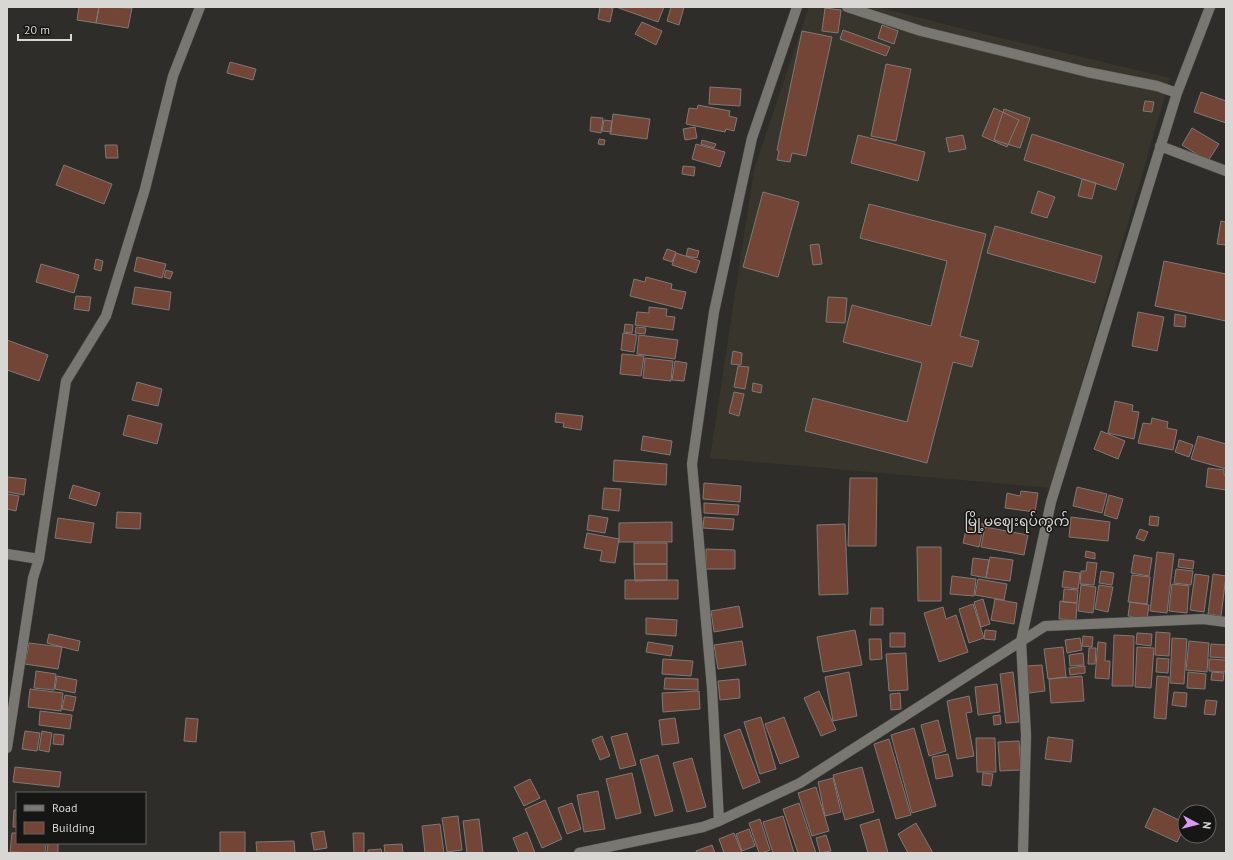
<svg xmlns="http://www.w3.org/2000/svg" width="1233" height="860" font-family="'PT Sans','Noto Sans Myanmar',sans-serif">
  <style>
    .built { fill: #38362c }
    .building { fill: #724537; stroke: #7e7977 }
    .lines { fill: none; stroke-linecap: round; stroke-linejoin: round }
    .street-casing { stroke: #484844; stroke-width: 11 }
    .street { stroke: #787772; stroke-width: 10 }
    .labels { text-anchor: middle; stroke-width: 3; stroke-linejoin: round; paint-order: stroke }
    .quarter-label { font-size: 14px; fill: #d8d7d4; stroke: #161614 }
  </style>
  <rect width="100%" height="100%" fill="#2e2d29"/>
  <path class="built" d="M809,7H878L967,30L1170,78L1051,488L710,458L754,170Z"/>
  <path class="building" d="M79,7H99L96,23L77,20Z
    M99,7L132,8L128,28L96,23Z
    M600,7L613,8L610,22L598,19Z
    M616,7H664L658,22Z
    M671,7H684L679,25L667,21Z
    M825,8L841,10L838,33L822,31Z
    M642,22L662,31L656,45L635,34Z
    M882,25L898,31L894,44L878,38Z
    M843,30L890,47L886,56L840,39Z
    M802,31L832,37L806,156L792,153L790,162L777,160L779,151L777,150Z
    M230,62L256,69L253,80L227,73Z
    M886,64L911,69L896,141L871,136Z
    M710,87L741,89L740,106L709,104Z
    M1201,92L1226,101V123L1194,112Z
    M1145,101L1154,102L1152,112L1143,111Z
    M698,105L730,111L729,116L737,118L734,131L726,129L725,132L686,124L689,108L697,109Z
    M994,108L1019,120L1007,147L982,136Z
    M1004,109L1030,118L1020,148L994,140Z
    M613,114L650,119L647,139L610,134Z
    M591,117L603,118L601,133L590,131Z
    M604,120L612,121L611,132L602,131Z
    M695,127L697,138L685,140L683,129Z
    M1192,128L1219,144L1208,161L1182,145Z
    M1032,134L1124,164L1116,190L1024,160Z
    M858,135L925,152L918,181L851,163Z
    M963,135L966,149L949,152L946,138Z
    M599,139L605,140L604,145L598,144Z
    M702,140L716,144L714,148L701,144Z
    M696,144L725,152L720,167L692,159Z
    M105,145H117L118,158H106Z
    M64,165L112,184L104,204L56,185Z
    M683,166L695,167L694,176L682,174Z
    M1082,179L1096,183L1092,199L1078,196Z
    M1038,191L1055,197L1047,218L1031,213Z
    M763,192L799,202L778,277L743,267Z
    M869,204L986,234L960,336L979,341L972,367L953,362L927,463L805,431L813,398L907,422L922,363L843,342L852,305L931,326L947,261L860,238Z
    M1221,221L1226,222V245L1217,244Z
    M995,226L1102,256L1095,283L987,253Z
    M819,244L822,264L813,265L810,245Z
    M688,248L699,251L697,258L686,256Z
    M667,249L676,252L672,262L663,259Z
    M676,253L700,261L696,273L672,265Z
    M137,257L166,264L162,278L134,271Z
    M96,259L103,261L101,271L94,269Z
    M1164,261L1226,274V321L1155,306Z
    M41,264L79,275L74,293L36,282Z
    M166,270L173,272L170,279L164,277Z
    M646,277L672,284L671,289L686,292L682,309L630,296L634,279L645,282Z
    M135,287L171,292L169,310L132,304Z
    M76,296L91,297L89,311L74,309Z
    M828,297L847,298L845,323L826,322Z
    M649,307L667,309L666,316L675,317L673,330L635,325L637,312L649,313Z
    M1138,312L1164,317L1157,351L1132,346Z
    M1175,314L1186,316L1185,327L1174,326Z
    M625,324L633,325L632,333L624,332Z
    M636,327L646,328L645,334L635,333Z
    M623,333L637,335L634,352L621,350Z
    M639,335L678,340L675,359L637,354Z
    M7,340L48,355L39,381L7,370Z
    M733,351L742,353L741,365L731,364Z
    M622,354L644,356L641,376L620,374Z
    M645,358L673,361L671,381L643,378Z
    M675,361L687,363L684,381L672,380Z
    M738,366L749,367L745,389L734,387Z
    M137,382L162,389L158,406L132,400Z
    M753,383L762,385L761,393L752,391Z
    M734,392L744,394L739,416L729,413Z
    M1115,401L1133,405L1132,411L1139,412L1134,439L1108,433Z
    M556,413L583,416L581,430L563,427L564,423L555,422Z
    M128,415L162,424L157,444L123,435Z
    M1152,418L1168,422L1167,428L1177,430L1173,450L1138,443L1143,423L1151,424Z
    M1101,431L1125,441L1118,459L1094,449Z
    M643,436L672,441L670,455L641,450Z
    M1198,436L1226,444V469L1191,459Z
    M1179,440L1193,445L1189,457L1175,452Z
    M614,460L667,464L666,485L613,481Z
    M1208,468L1224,470V475H1226V490L1206,487Z
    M7,477L26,479L24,495L7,492Z
    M850,478H877L876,546H848Z
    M704,483L741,486L740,502L703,499Z
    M73,485L100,493L96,506L69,498Z
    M1077,487L1107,494L1102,513L1073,506Z
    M604,488L621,489L619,511L602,509Z
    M1021,491L1038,493L1035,512L1005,508L1007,493L1020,496Z
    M7,494L19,496L16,511L7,509Z
    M1109,495L1123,499L1117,519L1104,515Z
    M704,503L739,505L738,515L704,513Z
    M117,512L141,513L140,529L116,528Z
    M589,515L608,518L605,533L587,530Z
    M1150,516L1159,517L1158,526L1149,525Z
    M704,517L734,519L733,530L703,528Z
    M1071,517L1110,522L1108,541L1069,537Z
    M58,518L94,523L91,543L55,538Z
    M968,521L984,524L979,547L963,543Z
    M672,522V542H619V523Z
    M845,524L848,594L819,595L817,525Z
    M985,527L1028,535L1024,555L981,547Z
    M1140,529L1148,532L1144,541L1136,538Z
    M587,533L619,539L615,563L600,561L602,551L584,548Z
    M634,543H667V564H634Z
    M917,547H941V601H918Z
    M706,549L735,550V569H706Z
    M1086,551L1095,553V559L1085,557Z
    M1157,552L1174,554L1167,613L1150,611Z
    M1134,555L1152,558L1149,576L1131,573Z
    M990,557L1013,560L1010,581L986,578Z
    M973,558L989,560L986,578L971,575Z
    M1179,559L1194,561L1193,569L1178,567Z
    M1087,562L1097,563L1094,585L1080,584L1081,571H1086Z
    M634,564H667V580L635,581Z
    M1176,569L1193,571L1191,585L1174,583Z
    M1064,571L1080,573L1078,589L1062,587Z
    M1101,571L1114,573L1112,585L1099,583Z
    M1195,574L1209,576L1204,612L1190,610Z
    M1213,574L1226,576L1221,616L1208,614Z
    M1132,575L1150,577L1147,604L1128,602Z
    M952,576L976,579L974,596L950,594Z
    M978,579L1007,584L1004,600L975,595Z
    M625,580H678V599H625Z
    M1172,584L1189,586L1187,613L1169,611Z
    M1081,585L1096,587L1093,613L1078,611Z
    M1099,585L1113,587L1108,612L1095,609Z
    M1064,589L1078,590L1077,603L1063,602Z
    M983,599L990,624L981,627L974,602Z
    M995,599L1017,603L1014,624L991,620Z
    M1060,601L1077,603L1076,620L1059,619Z
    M1130,602L1149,605L1147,619L1128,616Z
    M973,604L984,638L969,643L959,609Z
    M739,606L743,627L714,632L711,611Z
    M943,607L946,619L956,615L968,652L939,662L924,613Z
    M871,608H883V625H870Z
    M646,618L677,620L676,636L646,634Z
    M855,630L862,665L823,672L817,637Z
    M985,630L996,631L995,640L984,639Z
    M1156,632L1170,633L1169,656L1155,655Z
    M890,633H905V647H890Z
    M1137,633L1152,634L1151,646L1136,644Z
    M49,634L80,641L78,651L47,643Z
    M1114,635L1134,636L1133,686H1112Z
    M1083,636L1093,637L1092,647L1082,646Z
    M1080,638L1082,650L1067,653L1065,640Z
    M1172,638L1187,639L1184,684L1170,683Z
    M869,639H881L882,659L870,660Z
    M742,641L746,665L718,669L714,645Z
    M1189,641L1209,643L1207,672L1186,670Z
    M648,642L673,646L671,656L646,652Z
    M1098,642L1106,643L1105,661H1110L1109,679L1095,678Z
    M29,643L62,647L58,669L25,664Z
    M1211,644L1226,645V658L1210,657Z
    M1063,647L1066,677L1048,679L1044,649Z
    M1137,647L1154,648L1151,688L1135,687Z
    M1089,648H1096L1095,664H1088Z
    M906,653L908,690L889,691L886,654Z
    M1083,653L1084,665L1070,666L1069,655Z
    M1157,658L1169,659L1168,673L1156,672Z
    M663,659L693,661L691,676L662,674Z
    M1209,659L1226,660V672L1209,671Z
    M1042,665L1045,691L1029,693L1026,666Z
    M1085,666V673L1070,675L1069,668Z
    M36,671L56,674L54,690L34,688Z
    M849,672L857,716L833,721L825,677Z
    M1013,672L1019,722L1006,723L1000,674Z
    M1188,672L1206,674L1205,689L1187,688Z
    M1212,672L1224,673L1223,681L1211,680Z
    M57,676L77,680L75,693L55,689Z
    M1082,676L1084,701L1051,703L1049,679Z
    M1157,676L1169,677L1166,719L1154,718Z
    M665,678L698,679V690L664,689Z
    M739,679L740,698L720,700L718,681Z
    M997,684L1000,712L978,715L975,687Z
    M30,689L63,693L61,711L28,707Z
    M699,691L700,709L663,712L662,693Z
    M819,691L836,730L821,736L804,698Z
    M1174,692L1187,693L1186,707L1172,705Z
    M900,693L901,709L891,710L890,694Z
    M65,695L76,697L73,711L62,709Z
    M969,696L972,712L966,713L974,756L957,759L947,701Z
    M1206,700L1217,701L1215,715L1204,714Z
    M40,711L72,715L70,729L39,725Z
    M1000,715L1001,724L994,725L993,716Z
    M761,717L776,769L760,774L744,722Z
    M784,717L799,757L780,764L765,724Z
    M186,718L198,719L196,742L184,741Z
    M675,718L679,743L662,745L659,720Z
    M938,720L946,751L929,756L921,725Z
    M914,728L936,806L912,813L891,735Z
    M740,729L760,782L743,789L724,735Z
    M25,731L40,733L37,751L22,749Z
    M42,731L52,733L49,752L39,750Z
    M627,733L636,765L620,769L611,737Z
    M54,734L64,735L63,745L53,744Z
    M602,736L610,756L600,760L592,740Z
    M1048,737L1073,740L1071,762L1045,759Z
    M976,738H995L996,772H977Z
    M889,739L911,815L896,819L874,744Z
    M1019,741L1021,770L1000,771L998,742Z
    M948,754L953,776L936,779L932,757Z
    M658,755L673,811L655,816L640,760Z
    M692,758L706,807L687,812L673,763Z
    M15,767L61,772L59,787L13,782Z
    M862,767L874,812L845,820L833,775Z
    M632,773L641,813L616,819L606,779Z
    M983,773L993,774L991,786L982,785Z
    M833,778L841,812L825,816L818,782Z
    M530,779L540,798L524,806L514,787Z
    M816,787L829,831L812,836L798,793Z
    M598,791L605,829L584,832L577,795Z
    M545,800L562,839L542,848L525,809Z
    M572,803L581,829L567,834L558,808Z
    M799,803L816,853H798L783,809Z
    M1154,808L1185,823V826L1177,842L1145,827Z
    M14,810H17V827H13Z
    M458,816L462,850L447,852L442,818Z
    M783,816L794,853H773L763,822Z
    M479,819L483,853H467L463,821Z
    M760,819L770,850L762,853H759L749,823Z
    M879,819L888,853H868L860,825Z
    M916,823L933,853H908L898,834Z
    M440,824L444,853H425L422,826Z
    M749,829L755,846L742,851L736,834Z
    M324,831L327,848L314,850L311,833Z
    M220,832H245V853H220Z
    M527,832L535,853H519L513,838Z
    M12,833H17V843H46L45,853L10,852Z
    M353,833H364V853H354Z
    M734,833L742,853H724L719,839Z
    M826,835L831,851L820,853L816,838Z
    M294,841L295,853H257L256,842Z
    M48,843H58V853H47Z
    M402,844L403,853H385L384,845Z
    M712,845L715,853H697L696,851Z
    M381,849L382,853H368V850Z"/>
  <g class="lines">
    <defs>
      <path id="street" d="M847,7L921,31L1087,72L1157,86L1177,93
        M1160,146L1226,171
        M7,554L39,559
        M7,748L33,578L39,559L66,381L106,316L145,189L173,76L200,7
        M719,821L712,688L692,464L714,312L752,138L797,7
        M579,853L703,827L719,821L800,783L1045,626L1203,619L1226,622
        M1023,853L1026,735L1021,641L1051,502L1177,93L1210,7"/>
    </defs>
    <use href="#street" class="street-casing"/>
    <use href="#street" class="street"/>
  </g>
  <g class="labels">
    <g class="quarter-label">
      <text x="1017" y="526">မြို့မဈေးရပ်ကွက်</text>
    </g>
  </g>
  <rect width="1233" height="860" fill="none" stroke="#d8d7d4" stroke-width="16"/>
  <rect x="16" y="792" width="130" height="52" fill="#161614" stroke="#646361"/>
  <rect x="24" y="805" width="20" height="6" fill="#787772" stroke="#646361"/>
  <text x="52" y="812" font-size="12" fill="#d8d7d4">Road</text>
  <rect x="24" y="822" width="20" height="12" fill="#724537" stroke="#646361"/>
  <text x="52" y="832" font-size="12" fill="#d8d7d4">Building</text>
  <g transform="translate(1197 824) rotate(97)"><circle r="19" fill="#161614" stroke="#646361"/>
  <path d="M0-3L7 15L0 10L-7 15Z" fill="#dc99f4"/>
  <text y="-6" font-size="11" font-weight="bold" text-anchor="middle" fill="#d8d7d4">N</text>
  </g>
  <path d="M18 34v6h53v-6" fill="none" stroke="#d8d7d4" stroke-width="2"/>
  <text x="24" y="34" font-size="12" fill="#d8d7d4" stroke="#161614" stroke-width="3" paint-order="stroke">20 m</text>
</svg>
